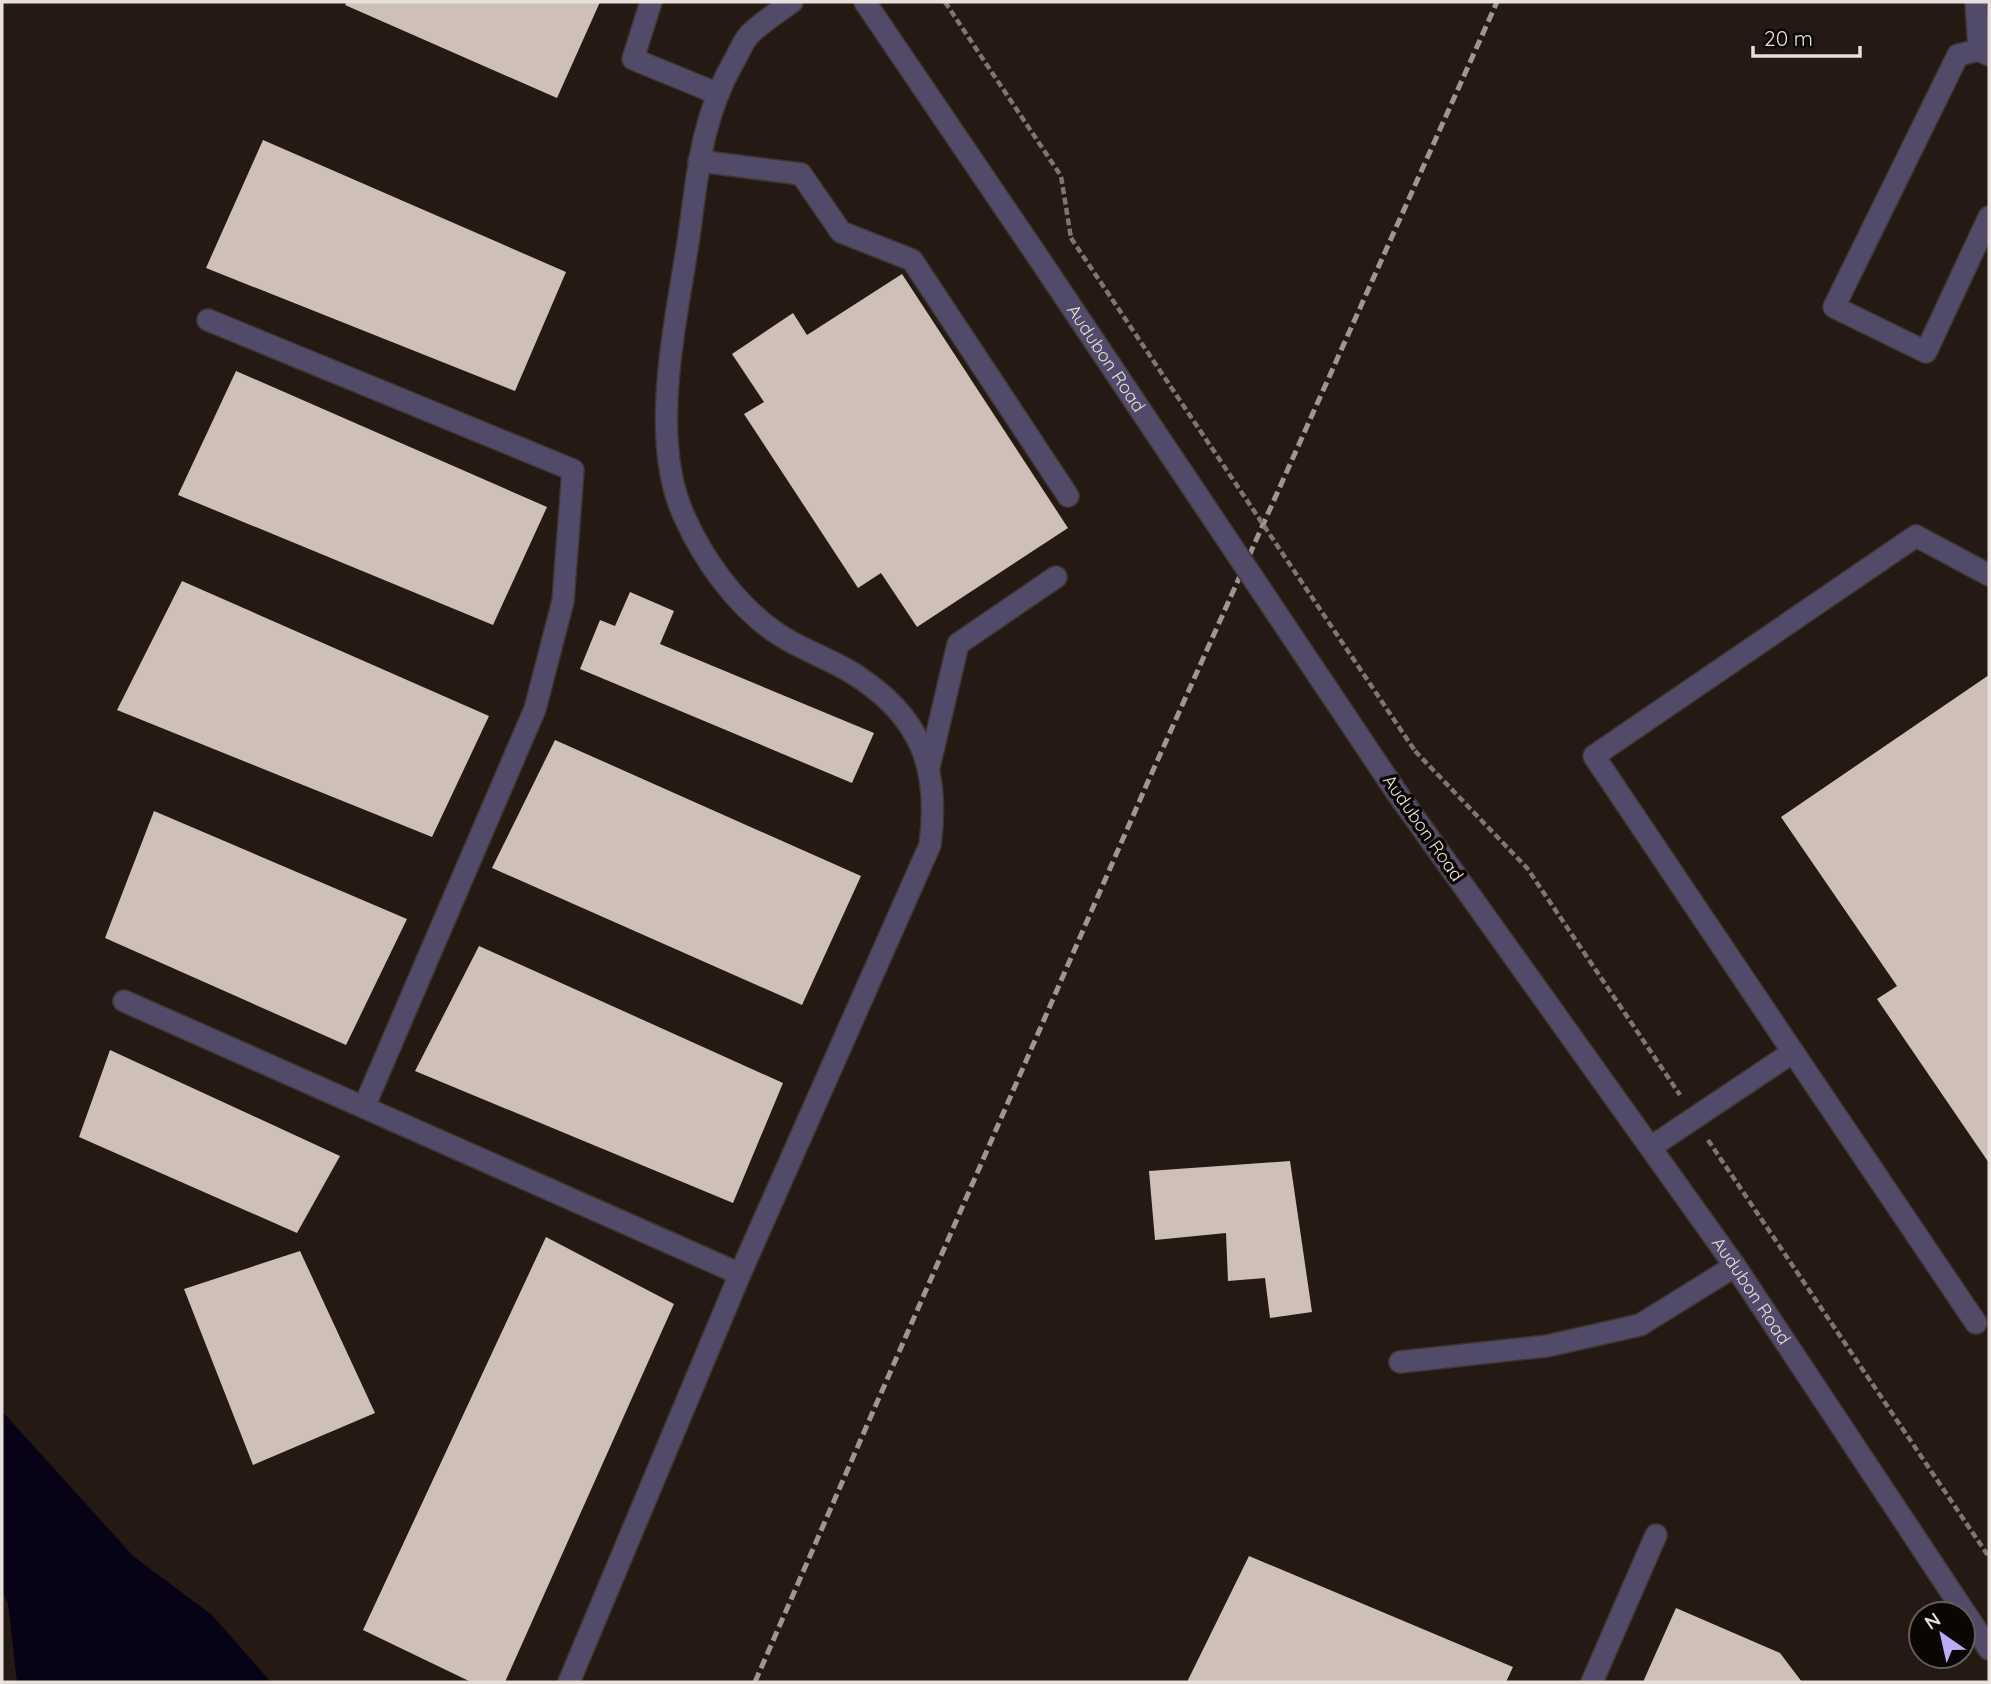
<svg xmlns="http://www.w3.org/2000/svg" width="1991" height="1684" font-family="Quicksand,sans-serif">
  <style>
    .water { fill: #080216 }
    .building { fill: #cec0b6 }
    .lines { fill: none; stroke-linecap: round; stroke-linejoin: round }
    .minor-casing { stroke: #3f362f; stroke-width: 24 }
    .path { stroke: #7f7670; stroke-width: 4.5; stroke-dasharray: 7 3.5; stroke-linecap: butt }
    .minor { stroke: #514a68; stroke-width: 21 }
    .rail { stroke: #9e9691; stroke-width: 5; stroke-dasharray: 10 5; stroke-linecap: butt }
    .minor-bridge-casing { stroke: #3f362f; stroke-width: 24; stroke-linecap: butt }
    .path-bridge { stroke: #7f7670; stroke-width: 4.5; stroke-dasharray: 7 3.5; stroke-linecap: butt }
    .minor-bridge { stroke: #514a68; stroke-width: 21 }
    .labels { text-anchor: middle; stroke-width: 7; stroke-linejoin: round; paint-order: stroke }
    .street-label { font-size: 18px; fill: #e7e0db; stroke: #0a0604 }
  </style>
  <rect width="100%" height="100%" fill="#241a13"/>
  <path class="water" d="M2,1411L133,1556L212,1615L271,1682H17L8,1603L2,1592Z"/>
  <path class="building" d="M347,2H600L557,98L345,5Z
    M263,140L566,272L515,391L206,268Z
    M902,274L1068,528L917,627L881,573L858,588L744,414L764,402L732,354L793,313L807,335Z
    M236,371L547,507L493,625L178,495Z
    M182,581L489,716L432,837L117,710Z
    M630,592L674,611L660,644L874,733L852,783L580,669L600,620L615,626Z
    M1989,675V1163L1877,999L1897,986L1781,817Z
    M555,740L861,876L802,1005L492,868Z
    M154,811L407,919L346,1045L105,938Z
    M479,946L783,1083L733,1203L415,1071Z
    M110,1050L340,1156L297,1233L79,1137Z
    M1290,1161L1312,1312L1270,1318L1265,1278L1228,1281L1226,1233L1155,1240L1149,1171Z
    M546,1237L674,1304L505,1682H471L363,1630Z
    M300,1251L375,1413L253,1465L184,1289Z
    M1249,1556L1513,1667L1506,1682H1187Z
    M1676,1608L1780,1653L1802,1682H1643Z"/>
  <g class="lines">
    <defs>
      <g id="minor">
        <path d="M651,2L633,59L716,93"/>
        <path d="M865,2L1038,257"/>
        <path d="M1976,2L1979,50"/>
        <path d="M1989,55L1979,50L1958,55L1834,307L1926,352L1989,217"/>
        <path d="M699,161L801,174L841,232L912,260L1068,496"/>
        <path d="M208,320L573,470L563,601L535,709L364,1107"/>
        <path d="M929,767L958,644L1056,577"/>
        <path id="s1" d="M1397,793L1735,1266L1989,1649"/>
        <path d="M124,1001L740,1274"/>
        <path d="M1793,1052L1976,1323"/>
        <path d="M1651,1147L1793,1052L1594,756L1916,536L1989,575"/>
        <path d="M1400,1362L1547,1346L1640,1325L1735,1266"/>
        <path d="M569,1682L740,1274L930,845C940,769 922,717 854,674C829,658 799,649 775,632C736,605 703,559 684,516C647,435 678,315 690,229C698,168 703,115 734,61C739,53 743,41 750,34C762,22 778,12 792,2"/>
        <path d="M1592,1682L1656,1535"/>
      </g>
    </defs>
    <use href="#minor" class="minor-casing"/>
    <path class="path" d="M945,2L1061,176L1071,238
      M1415,751L1527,868L1680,1095
      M1708,1140L1989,1557"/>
    <use href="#minor" class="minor"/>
    <path class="rail" d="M755,1682L1146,786L1497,2"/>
    <defs>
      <g id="minor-bridge">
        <path id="s2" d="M1038,257L1397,793"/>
      </g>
    </defs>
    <use href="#minor-bridge" class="minor-bridge-casing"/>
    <path class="path-bridge" d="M1071,238L1415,751"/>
    <use href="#minor-bridge" class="minor-bridge"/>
  </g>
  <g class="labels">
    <g class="street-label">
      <text dy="6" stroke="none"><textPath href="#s2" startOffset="122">Audubon Road</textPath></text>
      <text transform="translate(1423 828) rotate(55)" y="6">Audubon Road</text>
      <text dy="6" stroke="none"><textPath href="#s1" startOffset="611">Audubon Road</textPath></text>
    </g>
  </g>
  <rect width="1991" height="1684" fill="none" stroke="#e7e0db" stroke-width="7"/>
  <g transform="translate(1942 1635) rotate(326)"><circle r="33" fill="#0a0604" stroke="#625d5a" stroke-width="2"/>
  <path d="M0-5L12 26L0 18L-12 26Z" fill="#bda9f5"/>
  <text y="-10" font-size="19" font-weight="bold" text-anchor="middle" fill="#e7e0db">N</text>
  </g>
  <path d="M1753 46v10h107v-10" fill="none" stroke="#e7e0db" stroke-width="3.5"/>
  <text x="1764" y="46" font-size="21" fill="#e7e0db" stroke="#0a0604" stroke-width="5" paint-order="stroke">20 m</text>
</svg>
